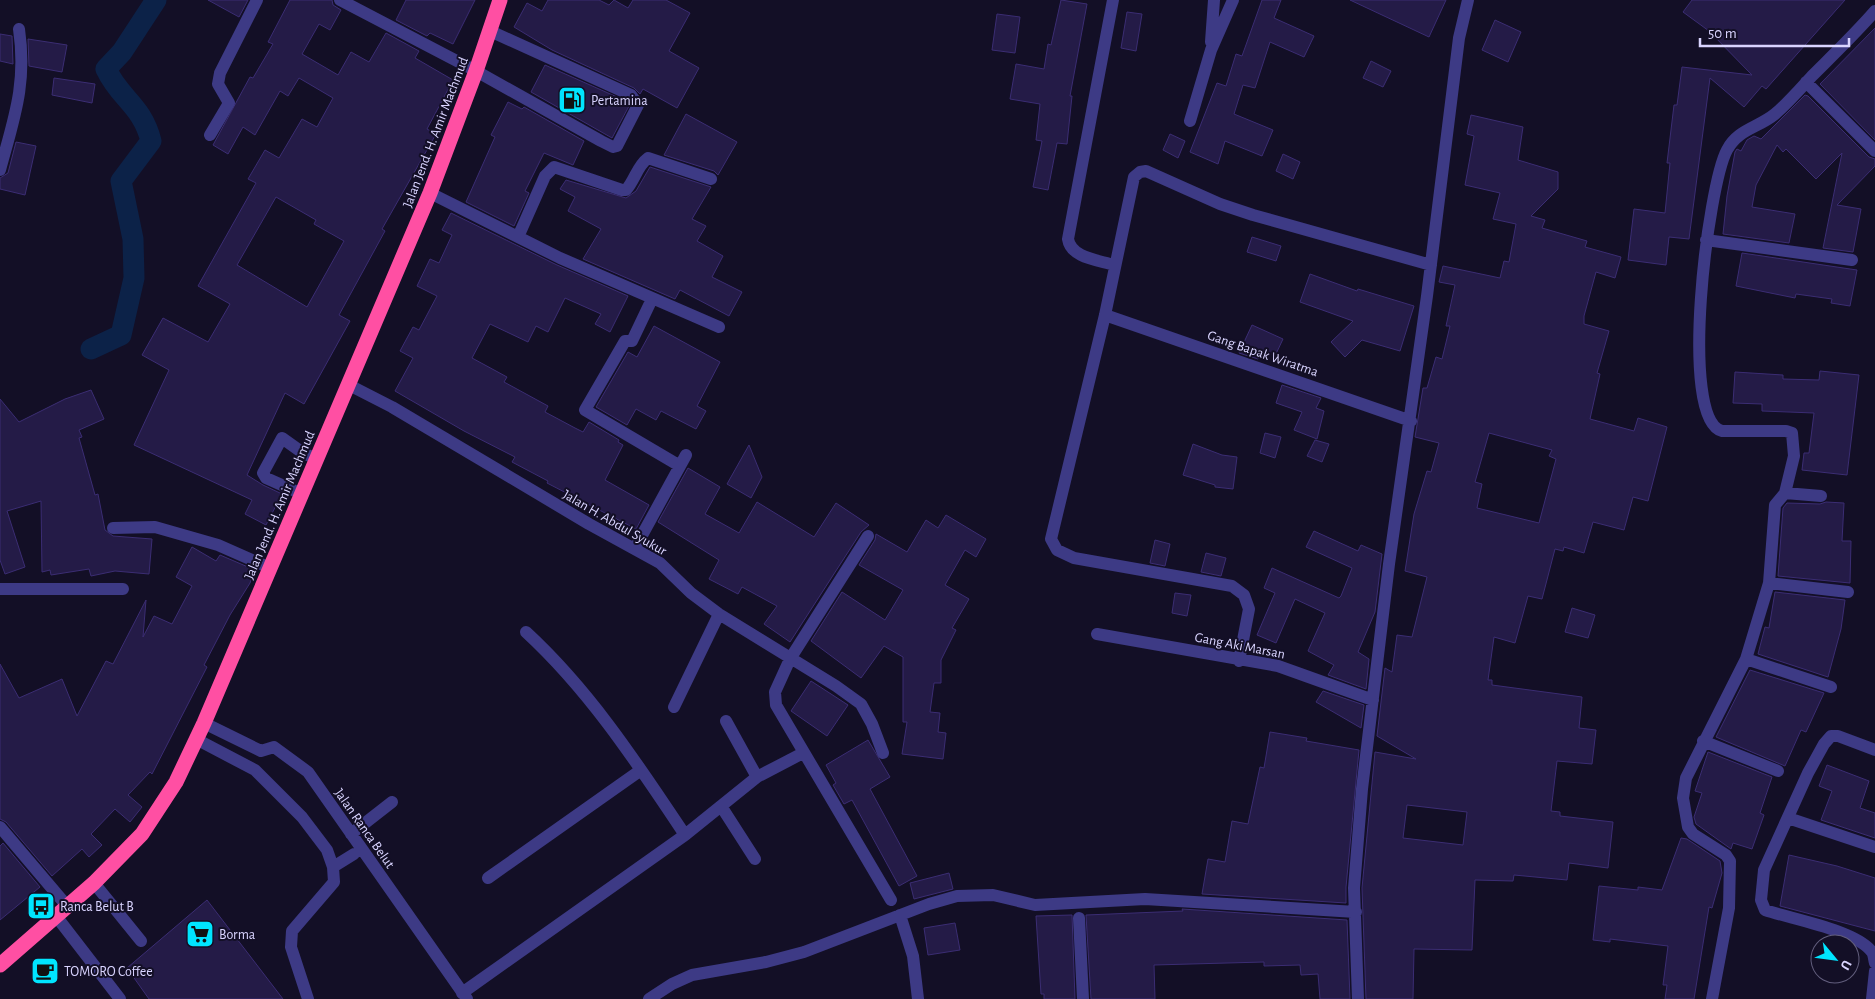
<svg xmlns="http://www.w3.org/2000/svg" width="1875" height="999" font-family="'Alegreya Sans',sans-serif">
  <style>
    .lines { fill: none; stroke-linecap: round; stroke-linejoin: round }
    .canal { stroke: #0c2248; stroke-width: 21 }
    .building { fill: #241b47; stroke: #3b2d73; fill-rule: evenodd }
    .minor { stroke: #3d3a85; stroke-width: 12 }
    .highway { stroke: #ff4fa3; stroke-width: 15 }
    .labels { text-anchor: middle; stroke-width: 4; stroke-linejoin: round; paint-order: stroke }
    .poi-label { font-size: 14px; fill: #d9d4ff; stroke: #130f26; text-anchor: start }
    .street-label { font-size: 14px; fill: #d9d4ff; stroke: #130f26 }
  </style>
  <rect width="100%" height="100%" fill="#130f26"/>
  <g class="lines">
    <path class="canal" d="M91,349L121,335L134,278L133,239L121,181L151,141C142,105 120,99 106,69L122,52L156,0"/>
  </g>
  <path class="building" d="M208,0H248L239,17Z
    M290,0H332L333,5L341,10L330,30L319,24L302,54L338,75L351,52L369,62L386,33L419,51L415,58L453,80L427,129L436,134L382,229L385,231L339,315L350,321L304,404L285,393L247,475L263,485L282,494L266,525L245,514L252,500L134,445L169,370L142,355L163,318L208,342L230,304L198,286L256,183L248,179L265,150L279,158L302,119L317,127L333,98L299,78L288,96L280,91L255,135L243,127L228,154L213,145L250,77L253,78L273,44L268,42ZM276,197L316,220L314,224L344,241L307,307L237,265Z
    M406,0H475L453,44L430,33L427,36L396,20Z
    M548,0H599L609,5L614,0L628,8L633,0H666L690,13L669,51L699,68L677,108L643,89L640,94L634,88L552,50L514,27L527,3L542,11Z
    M1061,0L1087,4L1070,96H1072L1067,144L1057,143L1048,190L1033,187L1042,141L1036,140L1040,104L1010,99L1016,64L1044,69L1048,44L1051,45Z
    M1262,0H1281L1274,18L1314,36L1304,57L1270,42L1255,88L1243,85L1234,114L1273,130L1262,156L1225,141L1218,164L1190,152L1217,83L1226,86L1236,54L1242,56Z
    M1350,0H1446L1429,37Z
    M1692,0H1845L1766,89L1762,86L1744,107L1710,78L1689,239L1669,237L1666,265L1628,260L1634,209L1665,213L1670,163H1667L1674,105H1677L1682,67L1752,75L1709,31L1683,12Z
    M1127,12L1142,14L1136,51L1121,48Z
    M997,14L1020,17L1015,53L992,50Z
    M1495,20L1521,32L1508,62L1482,50Z
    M1875,28V140L1820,84Z
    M0,34L12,36L13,64L0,61Z
    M28,39L67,45L62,72L29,66Z
    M1371,61L1391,71L1383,87L1363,78Z
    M545,65L626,101L629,106L612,138L531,92Z
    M54,78L95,84L92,103L52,95Z
    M1805,95L1808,96L1869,157L1875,159V166L1837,205L1861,209L1853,252L1823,248L1842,153L1816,179L1786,149L1783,152L1777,145L1756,185L1752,207L1795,214L1789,243L1723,234L1727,196L1735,152L1737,149L1741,151L1747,140L1754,136L1761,139Z
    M508,102L522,109L524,107L584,141L573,165L544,153L525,191L529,193L514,226L466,202L495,137L491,135Z
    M686,114L737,142L718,175L714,171L664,155Z
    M1471,115L1523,127L1518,160L1558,172V189L1531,216L1545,220L1542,228L1587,241L1585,247L1621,257L1615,278L1596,272L1584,316V324L1609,331L1597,373L1600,374L1590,419L1634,431L1638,418L1667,427L1648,501L1633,497L1624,530L1593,522L1584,553L1564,547L1563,551L1555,549L1542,599L1528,596L1515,643L1494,637L1488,680H1492V685L1582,697L1579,728L1596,730L1592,764L1557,761L1551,811L1560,812V816L1613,822L1608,868L1569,863L1567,880L1514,875L1513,881L1475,880L1472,950L1414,949L1413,999H1366L1362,888L1375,752L1416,759L1377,736L1385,668L1392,672L1397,635L1412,637L1427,577L1405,571L1414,514L1427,471L1431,472L1439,443L1415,437L1423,388H1427L1436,357L1442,359L1450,326H1446L1455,285L1439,282L1443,266L1500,278L1504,261L1509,262L1516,224L1493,219L1500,193L1465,185L1474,136L1467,134ZM1489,433L1552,450L1549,456L1556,459L1539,523L1477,508L1482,484L1475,482ZM1407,805L1467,812L1463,845L1403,838Z
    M1170,134L1185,141L1178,158L1163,150Z
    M16,142L36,146L25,195L0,189V178L8,173Z
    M1283,154L1300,162L1293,179L1276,171Z
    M650,167L711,187L692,219L706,226L697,241L723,256L712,277L742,292L729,316L680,290L675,299L583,259L601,229L568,211L575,197L560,189L566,180L626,198L636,191Z
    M451,213L557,265L628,296L610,332L595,324L601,314L565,298L548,332L536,326L528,342L490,324L472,358L507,377L504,382L548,406L545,412L575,428L583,432L589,422L619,440L618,442L623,445L605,480L649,505L636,529L547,483L548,481L512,462L515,457L464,431L395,391L413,358L400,351L413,327L419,330L437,296L417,286L430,259L439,263L452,235L442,230Z
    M1252,237L1281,246L1276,261L1247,252Z
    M1742,253L1857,270L1850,306L1831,303L1832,299L1796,294L1795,298L1736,286Z
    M1310,274L1357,291L1358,289L1414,306L1400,351L1362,340L1345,357L1331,342L1353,321L1300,302Z
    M1252,325L1283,339L1275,356L1262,350L1258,359L1239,353Z
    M654,326L720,362L697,406L706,411L696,429L661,411L656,420L636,409L627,425L596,407L628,352L637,357Z
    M1820,371L1859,375L1847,475L1802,470L1804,453H1809L1814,413L1762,411V404L1733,403L1735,372L1783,375V379L1819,380Z
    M1282,385L1321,398L1316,408L1324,411L1317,439L1294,430L1302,412L1276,403Z
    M91,390L104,419L79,430L82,437L79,438L95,495L98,494L105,530L113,536L152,539L149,574L115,571L91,576L89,569L51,575L50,570L42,572L41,501L7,511L25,567L5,574L0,560V399L19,422L65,399Z
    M1265,433L1281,437L1275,458L1260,453Z
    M1315,440L1329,444L1322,462L1307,456Z
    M1193,444L1222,455L1237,457L1233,489L1215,487V485L1183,475Z
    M749,445L762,477L751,498L727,484Z
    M688,468L720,487L705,514L739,533L757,502L814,537L836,503L869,525L861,532L790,642L764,624L777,606L742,587L738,594L709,579L719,560L658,522Z
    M1826,502L1844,503L1842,541H1851L1850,583L1778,576L1783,508L1787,503L1820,504Z
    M946,515L986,539L976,557L965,550L945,585L969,599L952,628L956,630L941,660V683H934L930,712L940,713L938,732L946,733L943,759L902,754L907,722H903V657L884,646L861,678L811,641L842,592L885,620L903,590L859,565L875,540L876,534L907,552L926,520L938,528Z
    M1314,531L1358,551L1361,545L1382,554L1375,612L1358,652L1369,659L1366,689L1328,675L1334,665L1308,651L1325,613L1295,599L1276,643L1257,635L1275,593L1264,588L1272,568L1339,598L1341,596L1352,568L1306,547Z
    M1155,540L1170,544L1165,566L1150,563Z
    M192,547L216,561L220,555L255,570L250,583L230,615L204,665L207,667L152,774L150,772L128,795L142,807L130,822L115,809L91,834L102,845L89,857L82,849L52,876L6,822L0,819V664L19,698L62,679L77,716L106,661L113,664L146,600L143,637L154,616L172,624L192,586L176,577Z
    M1206,553L1226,558L1221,576L1201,572Z
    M1775,592L1845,600L1841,629L1828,677L1758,654L1765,627L1769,628Z
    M1175,593L1191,595L1187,616L1172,613Z
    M1572,608L1595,615L1588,638L1565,632Z
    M1750,670L1824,693L1806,732L1801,730L1785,766L1716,737Z
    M811,681L848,705L827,736L791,711Z
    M1323,691L1364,705L1361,728L1316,702Z
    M1270,732L1307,738L1306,741L1359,750L1346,887V903L1202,894L1208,859L1225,862L1232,821L1248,824L1260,767L1264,768Z
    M868,740L890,777L870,789L917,876L899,886L852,800L844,804L833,785L836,783L826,765Z
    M1708,752L1772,777L1760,813L1764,815L1752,849L1733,843L1731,849L1696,824L1694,817L1702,793L1695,791Z
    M1827,765L1869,781L1860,808L1875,813V838L1821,820L1832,791L1819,786Z
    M1681,838L1687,839L1720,861L1722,873L1712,908L1709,907L1694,999H1665L1667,985H1663L1668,946L1610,939V942L1593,940L1599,886L1638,890V887L1662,890Z
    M3,843L40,887L0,920V846Z
    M1789,855L1837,866L1875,878V931L1780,906Z
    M949,873L953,889L914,899L910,883Z
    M207,900L283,999H149L127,968Z
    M1182,909L1347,920L1350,999H1320L1318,974L1301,975L1300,965L1264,966V962L1154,965L1155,999H1091L1086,915L1183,911Z
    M1072,915L1075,999H1044V994H1041L1036,916Z
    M955,923L960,950L928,955L924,928Z"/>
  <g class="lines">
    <path class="minor" d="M340,0L476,71L601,141L613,147L617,146L638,105L631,95L490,31
      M1113,0L1068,239C1071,258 1098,260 1114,265
      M1211,42L1214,0
      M1806,82L1875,151
      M1190,121L1211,50L1233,0
      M210,135L229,103L218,84L220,73L257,0
      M0,170C14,118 27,84 19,29
      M430,193L560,258L719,327
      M518,237L545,176L554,167L622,190H626C635,180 637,166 648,158L711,179
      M1706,240L1852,260
      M652,299L632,341H625L585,410L680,466
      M1105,315L1411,421
      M349,385L392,407L589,524L660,563L691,593L719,614L836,686L861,704L872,724L883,753
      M1785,493L1821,496
      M302,494L266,478L263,473L282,438L303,453L317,459
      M113,528L155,527L218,545L270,568
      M868,536L790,659L775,692L776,705L891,900
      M635,548L686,455
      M1769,583L1848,592
      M0,589H123
      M526,632C590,691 637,763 685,835
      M1097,634L1278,666L1373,700
      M1746,659L1831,687
      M1239,661L1249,609L1244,595L1232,586L1074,558L1057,550L1051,539L1105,315L1134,177L1140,172L1146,171L1220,204L1253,215L1431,265
      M674,707L719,614
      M726,721L757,777
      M204,723L261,751L274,747L308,772L467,999
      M196,739L255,770L302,817L327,850L333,867L334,882L292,931L291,947L308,999
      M1703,741L1778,771
      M1875,750L1838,736H1831L1824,744L1808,773L1764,870L1761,900L1765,910C1791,919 1856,930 1872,952C1874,955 1874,960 1875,963
      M721,806L755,859
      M1788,818L1875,847
      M0,827L67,906
      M351,834L392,802
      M333,867L354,854
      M488,878L641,770
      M94,883L141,941
      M900,915L913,956L918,999
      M56,916L120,999
      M1079,918L1083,999
      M462,993L685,835L757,777L803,753
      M649,999L672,984L692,975L766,962L804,952L929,904L957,896L993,895L1035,905L1145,899L1356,912
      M1358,999L1354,888L1362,789L1389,564L1427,296L1459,38L1468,0
      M1712,999L1729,908L1730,861L1726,855L1693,834L1688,827L1683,798L1686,778L1746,659L1769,583L1775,505L1785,493L1794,456L1792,433L1786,431H1722C1678,419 1708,185 1727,150C1738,129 1758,128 1775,114C1788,103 1800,89 1812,76C1833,55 1855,34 1875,11
      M1872,999L1875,971"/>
    <path class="highway" d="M0,965L94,883L142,834L176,782L204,723L430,193L476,71L500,0"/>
  </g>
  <defs>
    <symbol id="fuel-square" viewBox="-11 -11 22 22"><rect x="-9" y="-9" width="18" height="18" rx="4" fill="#00e5ff" stroke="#130f26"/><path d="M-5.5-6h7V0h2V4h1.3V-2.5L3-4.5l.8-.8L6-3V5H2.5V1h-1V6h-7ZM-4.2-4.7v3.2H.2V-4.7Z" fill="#111"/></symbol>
    <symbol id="bus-square" viewBox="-11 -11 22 22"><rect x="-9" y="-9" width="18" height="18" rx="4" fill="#00e5ff" stroke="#130f26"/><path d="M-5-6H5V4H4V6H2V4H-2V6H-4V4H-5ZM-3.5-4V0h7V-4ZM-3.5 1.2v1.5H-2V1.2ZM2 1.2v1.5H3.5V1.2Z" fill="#111"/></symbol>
    <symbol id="supermarket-square" viewBox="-11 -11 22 22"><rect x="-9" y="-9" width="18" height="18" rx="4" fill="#00e5ff" stroke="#130f26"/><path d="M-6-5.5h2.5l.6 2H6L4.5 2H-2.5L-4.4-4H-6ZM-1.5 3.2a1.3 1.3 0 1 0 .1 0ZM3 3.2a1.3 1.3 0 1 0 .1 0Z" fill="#111"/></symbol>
    <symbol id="cafe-square" viewBox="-11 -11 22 22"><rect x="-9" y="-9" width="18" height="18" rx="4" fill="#00e5ff" stroke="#130f26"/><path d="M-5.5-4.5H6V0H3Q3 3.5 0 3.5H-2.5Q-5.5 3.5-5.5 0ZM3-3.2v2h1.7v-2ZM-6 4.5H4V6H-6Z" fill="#111"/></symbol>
  </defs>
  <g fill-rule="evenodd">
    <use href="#fuel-square" x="556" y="84" width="32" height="32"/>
    <use href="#bus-square" x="25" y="890" width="32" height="32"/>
    <use href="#supermarket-square" x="184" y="918" width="32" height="32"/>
    <use href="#cafe-square" x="29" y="955" width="32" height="32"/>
  </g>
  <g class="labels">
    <g class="poi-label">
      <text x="591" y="105">Pertamina</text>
      <text x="60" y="911">Ranca Belut B</text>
      <text x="219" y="939">Borma</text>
      <text x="64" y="976">TOMORO Coffee</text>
    </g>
    <g class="street-label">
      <text transform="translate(435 132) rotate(-69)" y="5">Jalan Jend. H. Amir Machmud</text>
      <text transform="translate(1263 353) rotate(19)" y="5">Gang Bapak Wiratma</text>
      <text transform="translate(279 505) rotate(-67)" y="5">Jalan Jend. H. Amir Machmud</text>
      <text transform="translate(615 522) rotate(30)" y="5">Jalan H. Abdul Syukur</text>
      <text transform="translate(1240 645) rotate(11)" y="5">Gang Aki Marsan</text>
      <text transform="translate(365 828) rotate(55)" y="5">Jalan Ranca Belut</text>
    </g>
  </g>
  <g transform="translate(1835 959) rotate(119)"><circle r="24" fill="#130f26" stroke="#625e7d"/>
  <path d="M0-4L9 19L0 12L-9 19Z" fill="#00e5ff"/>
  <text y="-8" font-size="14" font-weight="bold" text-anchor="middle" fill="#d9d4ff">U</text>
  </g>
  <path d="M1700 38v8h149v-8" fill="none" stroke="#d9d4ff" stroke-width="2.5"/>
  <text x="1708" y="38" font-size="15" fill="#d9d4ff" stroke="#130f26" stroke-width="4" paint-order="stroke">50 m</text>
</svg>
